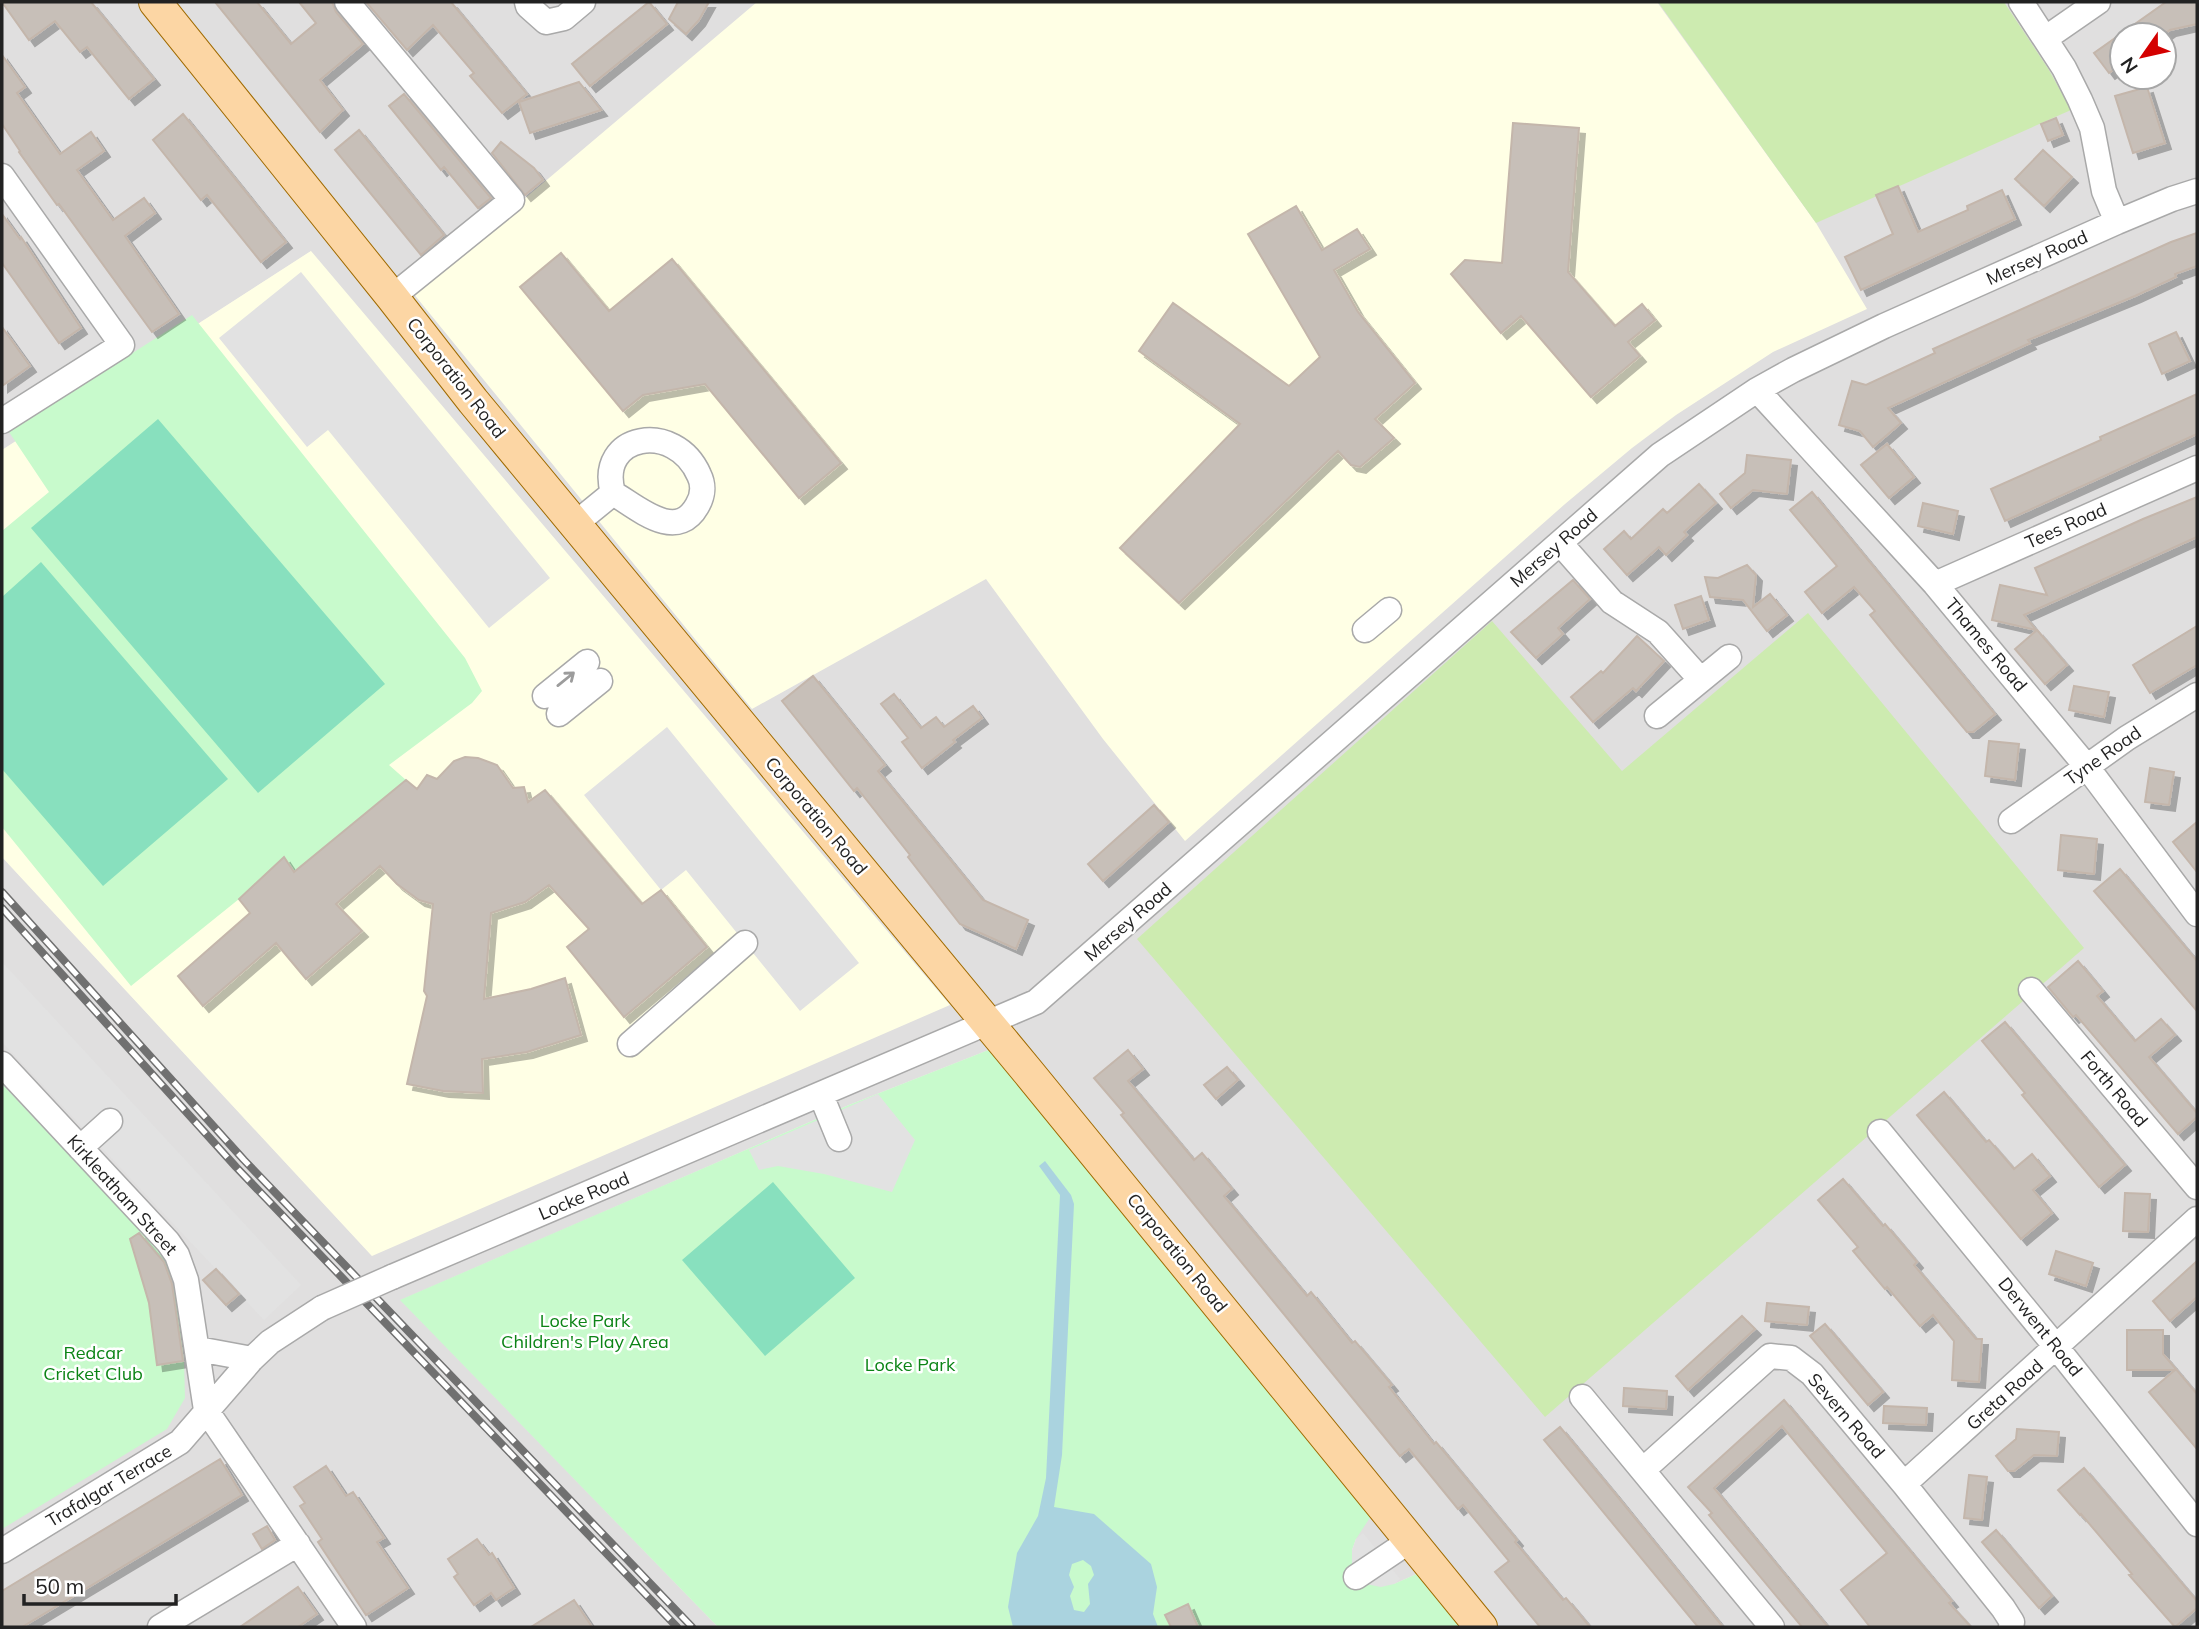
<svg xmlns="http://www.w3.org/2000/svg" width="2199" height="1629" font-family="Mulish,sans-serif">
  <style>
    .residential { fill: #e0dfdf; fill-rule: evenodd }
    .education { fill: #ffffe5 }
    .grass { fill: #cdebb0 }
    .park { fill: #c8facc }
    .pitch { fill: #88e0be }
    .parking { fill: #e2e2e2 }
    .water { fill: #aad3df; fill-rule: evenodd }
    .building { fill: #c7bfb8; stroke: #c4b6ab; stroke-width: 2; filter: url(#shadow) }
    .lines { fill: none; stroke-linecap: round; stroke-linejoin: round }
    .minor-casing { stroke: #a9a9a9; stroke-width: 27 }
    .major-casing { stroke: #a06b00; stroke-width: 34 }
    .minor { stroke: #fff; stroke-width: 24 }
    .major { stroke: #fcd6a4; stroke-width: 32 }
    .rail-casing { stroke: #707070; stroke-width: 8 }
    .rail { stroke: #fff; stroke-width: 5; stroke-dasharray: 16; stroke-linecap: butt }
    .minor-bridge-casing { stroke: #a9a9a9; stroke-width: 27; stroke-linecap: butt }
    .minor-bridge { stroke: #fff; stroke-width: 24 }
    .oneway { stroke: #9c9c9c }
    .labels { text-anchor: middle; stroke-width: 5; stroke-linejoin: round; paint-order: stroke }
    .street-label { font-size: 18px; fill: #222; stroke: #fff }
    .park-label { font-size: 18px; fill: #0c8416; stroke: #fff }
  </style>
  <defs>
    <filter id="shadow"><feDropShadow dx="6" dy="6" stdDeviation="0" flood-color="#0004"/></filter>
  </defs>
  <rect width="100%" height="100%" fill="#f2efe9"/>
  <path class="residential" d="M2,2H2197V1627H1466L1421,1572L1394,1584L1356,1539L991,1049L849,1105L401,1300L718,1627H2V857L372,1256L311,251L2,450ZM2122,35H2164V77H2122Z"/>
  <path class="education" d="M757,2H1657L1816,223L1867,309L1773,352L1676,415L1632,448L1565,504L1185,841L1103,739L986,579L752,709L413,293Z
    M311,251L950,1005L372,1256L2,857V450Z"/>
  <path class="grass" d="M1658,2H2004L2049,70L2071,110L1816,223Z
    M1808,613L2084,948L1545,1417L1137,939L1492,621L1622,771Z"/>
  <path class="park" d="M192,315L465,658L482,691L472,703L389,765L406,780L294,872L284,857L239,899L131,986L2,827V531L49,492L9,432Z
    M991,1049L1373,1513L1356,1539L1352,1550L1394,1584L1421,1572L1466,1627H718L400,1300L849,1105Z
    M2,1084L165,1257L176,1297L184,1361L185,1398L167,1429L2,1529Z"/>
  <path class="pitch" d="M158,419L385,684L258,793L31,528Z
    M41,562L228,779L103,886L2,769V597Z
    M773,1182L855,1278L765,1356L682,1260Z"/>
  <path class="parking" d="M301,272L550,578L489,628L328,430L307,447L219,338Z
    M667,727L859,963L800,1011L686,870L661,890L584,795Z
    M2,962L301,1285L264,1320L2,1042Z
    M878,1094L915,1140L892,1192L824,1174L778,1166L759,1170L749,1150Z
    M1363,1533L1400,1579L1394,1584L1381,1587L1366,1584L1352,1565V1550L1356,1539Z"/>
  <path class="water" d="M1045,1161L1071,1195L1074,1204L1062,1455L1054,1507L1094,1514L1151,1564L1157,1587L1153,1614L1158,1627H1013L1008,1607L1017,1553L1038,1516L1046,1478L1060,1195L1039,1166ZM1083,1560L1091,1566L1094,1575L1088,1584L1090,1604L1084,1612L1074,1610L1070,1596L1074,1587L1069,1575L1072,1564Z"/>
  <path class="building" d="M2,2H91L154,79L129,99L87,47L80,52L55,21L29,40Z
    M215,2H257L291,44L316,23L299,2H332L336,12L363,44L320,80L343,110L320,132Z
    M366,2H451L527,94L502,113L470,76L474,73L433,25L407,50Z
    M649,2L667,24L590,86L572,64Z
    M678,2H709L699,20L686,34L669,19Z
    M2166,2H2197V24L2170,30L2163,35H2122V64L2109,73L2094,53Z
    M2,55L25,87L17,93L60,154L91,132L104,151L77,170L113,220L144,198L155,213L125,236L179,314L152,332L59,204L57,205L19,152L20,151L2,124Z
    M579,82L601,110L530,133L519,102Z
    M2147,87L2165,143L2133,153L2115,96Z
    M404,94L491,198L478,208L444,167L441,170L389,106Z
    M183,114L286,242L261,262L207,195L201,200L153,140Z
    M2056,118L2063,135L2048,141L2041,124Z
    M1513,123L1579,128L1568,272L1615,326L1642,304L1655,320L1628,342L1640,356L1591,397L1521,316L1501,333L1451,274L1465,260L1502,263Z
    M359,130L444,235L421,255L335,150Z
    M501,142L534,168L543,180L525,195L492,153Z
    M2043,150L2072,177L2044,206L2015,179Z
    M1898,186L1918,232L1968,210L1967,206L2002,190L2015,219L1861,290L1845,257L1893,234L1876,195Z
    M1296,206L1322,250L1357,229L1370,249L1334,270L1358,312L1415,383L1375,419L1394,438L1360,467L1351,465L1338,451L1179,603L1120,548L1240,424L1139,351L1173,303L1289,386L1320,357L1248,234Z
    M2,214L20,239L21,237L81,328L59,343L2,263Z
    M2197,233V266L2175,274L2176,277L2135,296L2028,340L2030,343L1888,408L1901,423L1873,447L1860,431L1839,425L1852,381L1866,385L1935,353L1933,349L2171,242Z
    M561,253L609,311L672,259L841,463L799,498L705,384L643,395L623,411L520,287Z
    M2,327L30,366L2,386Z
    M2176,332L2190,361L2162,374L2149,344Z
    M2197,394V434L2005,521L1991,489L2101,440L2100,437Z
    M1887,444L1914,477L1889,498L1861,465Z
    M1747,455L1791,460L1787,494L1753,490L1731,508L1720,494L1745,473Z
    M1699,484L1716,503L1684,532L1687,535L1666,555L1659,547L1627,575L1604,549L1624,531L1631,539L1663,509L1667,513Z
    M1812,492L1995,714L1973,732H1967L1897,648L1870,615L1875,611L1854,587L1822,613L1805,592L1837,566L1790,510Z
    M2197,497V537L2024,615L2036,630L1992,620L2000,585L2047,595L2035,568L2143,519Z
    M1923,503L1958,511L1953,534L1918,526Z
    M1747,565L1756,575L1753,607L1770,594L1787,615L1767,631L1743,600L1710,597L1705,577L1718,578Z
    M1573,580L1590,599L1558,628L1563,634L1536,658L1511,632Z
    M1701,596L1709,620L1683,629L1675,605Z
    M2197,626V665L2150,693L2133,665Z
    M2037,630L2067,665L2045,684L2015,649Z
    M1637,636L1664,661L1636,691L1633,688L1593,722L1571,697L1601,671L1603,673Z
    M813,676L885,765L878,771L983,900L1028,920L1016,949L960,924L908,857L910,855L857,788L854,791L782,701Z
    M2074,686L2109,692L2104,717L2069,710Z
    M894,694L921,728L936,717L944,727L973,706L982,718L953,740L955,742L922,768L902,742L908,738L881,704Z
    M1989,741L2019,744L2015,780L1985,776Z
    M465,757L478,758L497,765L513,788L524,787L528,802L545,790L642,904L661,890L707,947L624,1017L567,947L589,929L549,885L525,902L491,913L484,999L531,989L565,978L581,1035L527,1052L482,1059L483,1093L443,1091L407,1084L427,996L424,991L433,904L419,900L397,884L380,866L336,904L362,931L306,979L276,943L203,1006L178,976L250,913L239,899L284,857L294,872L406,780L417,789L427,775L437,779L454,761Z
    M2150,768L2174,772L2169,805L2145,802Z
    M1154,805L1169,822L1103,881L1088,864Z
    M2197,822V872L2173,842Z
    M2061,835L2097,839L2094,874L2058,870Z
    M2120,869L2197,961V1011L2094,891Z
    M2078,961L2103,991L2097,996L2135,1041L2161,1019L2175,1035L2149,1057L2197,1113V1117L2178,1134L2076,1015L2073,1017L2048,987Z
    M2005,1022L2125,1165L2099,1187L2022,1095L2025,1093L1982,1041Z
    M1128,1050L1143,1069L1128,1081L1194,1160L1202,1153L1232,1189L1224,1196L1307,1296L1311,1292L1352,1343L1355,1341L1392,1385L1389,1387L1434,1444L1436,1442L1517,1540L1515,1542L1563,1600L1566,1598L1590,1627H1540L1495,1572L1509,1561L1463,1505L1458,1509L1409,1449L1400,1456L1121,1115L1124,1113L1094,1078Z
    M1227,1067L1238,1080L1216,1099L1204,1085Z
    M1944,1092L1986,1142L1989,1140L2014,1169L2032,1154L2050,1176L2033,1190L2052,1213L2021,1239L1917,1115Z
    M1843,1179L1883,1226L1885,1224L1917,1262L1914,1265L1976,1339H1982L1979,1382L1952,1380L1954,1341L1933,1315L1920,1326L1887,1287L1885,1289L1853,1251L1858,1247L1818,1200Z
    M2125,1193L2150,1194L2148,1232L2123,1231Z
    M139,1233L164,1262L172,1284L183,1361L157,1365L149,1303L130,1239Z
    M2056,1251L2093,1263L2086,1286L2049,1274Z
    M2197,1261V1297L2170,1321L2153,1301Z
    M216,1269L239,1294L226,1305L203,1280Z
    M1767,1303L1809,1307L1807,1325L1765,1321Z
    M1742,1316L1755,1329L1688,1390L1676,1376Z
    M1825,1324L1883,1392L1868,1405L1810,1336Z
    M2127,1330H2163V1354L2197,1394V1449L2149,1392L2175,1370H2127Z
    M1624,1388L1667,1391L1666,1409L1623,1406Z
    M1784,1400L1952,1601L1949,1603L1971,1627H1870L1841,1590L1887,1553L1782,1426L1714,1488L1828,1627H1802L1709,1515L1712,1513L1688,1487Z
    M1884,1406L1927,1408L1926,1425L1883,1423Z
    M1560,1427L1617,1496L1723,1627H1698L1544,1440Z
    M2017,1429L2059,1432L2057,1456L2034,1455L2014,1471H2008L1996,1456L2016,1439Z
    M220,1459L242,1495L22,1627H2V1591Z
    M326,1466L346,1496L353,1492L384,1538L377,1542L408,1588L366,1615L318,1542L322,1539L300,1506L305,1503L294,1487Z
    M2084,1468L2197,1601V1608L2175,1627L2129,1575L2132,1574L2081,1514L2080,1515L2058,1490Z
    M1969,1475L1987,1477L1982,1520L1964,1518Z
    M267,1526L275,1540L262,1549L253,1534Z
    M1996,1530L2052,1596L2039,1608L1982,1542Z
    M477,1539L489,1555L492,1553L514,1588L496,1600L491,1593L474,1605L454,1577L458,1574L448,1559Z
    M298,1587L317,1614L298,1627H240Z
    M574,1600L592,1627H531Z
    M1188,1604L1198,1627H1171L1165,1615Z"/>
  <g class="lines">
    <defs>
      <path id="minor" d="M347,2L512,200L392,297
        M527,2L528,6L546,22L564,18L583,2
        M2021,2L2064,68L2080,100L2092,128L2104,191L2117,222
        M2046,38L2098,2
        M2,176L122,345L2,421
        M1757,390L1935,584L2087,767L2197,914
        M575,524L613,493C596,434 675,420 699,475C704,485 703,496 697,506C676,543 637,507 613,493
        M1560,543L1612,602L1658,632L1701,680
        M1935,584L2197,468
        M1365,630L1389,610
        M545,696L587,662
        M559,714L600,681
        M1657,716L1729,657
        M2011,821L2127,738L2197,695
        M2031,990L2197,1187
        M630,1044L745,943
        M2,1064L168,1242L177,1255L186,1280L206,1410L354,1627
        M821,1095L839,1139
        M1880,1132L2057,1348L2197,1524
        M80,1148L110,1121
        M392,1277L1036,1002L1660,455L1757,390L1793,370L1884,326L2117,222L2172,199L2197,191
        M198,1349L252,1359
        M1582,1397L1772,1627
        M1644,1469L1770,1356L1791,1358L1812,1374L1904,1484L2003,1608L2012,1622L2011,1627
        M1904,1484L2197,1219
        M2,1551L180,1442L252,1359L270,1342L322,1308
        M1356,1577L1411,1540
        M160,1627L298,1544"/>
      <path id="major" d="M155,2L392,297L473,401L1029,1073L1481,1627"/>
    </defs>
    <use href="#minor" class="minor-casing"/>
    <use href="#major" class="major-casing"/>
    <use href="#minor" class="minor"/>
    <use href="#major" class="major"/>
    <defs>
      <path id="rail" d="M2,892L244,1160L692,1627
        M2,908L236,1167L677,1627"/>
    </defs>
    <use href="#rail" class="rail-casing"/>
    <use href="#rail" class="rail"/>
    <defs>
      <path id="minor-bridge" d="M322,1308L392,1277"/>
    </defs>
    <use href="#minor-bridge" class="minor-bridge-casing"/>
    <use href="#minor-bridge" class="minor-bridge"/>
  </g>
  <defs><path id="oneway-shaft" d="M-6 0H5M1.5-3L5.5 0L1.5 3" fill="none" stroke-width="1.6" stroke-linecap="round" stroke-linejoin="round" transform="scale(1.75)"/></defs>
  <use class="oneway" href="#oneway-shaft" transform="translate(566 679) rotate(-39)"/>
  <g class="labels">
    <g class="street-label">
      <text transform="translate(2037 258) rotate(-24)" y="6">Mersey Road</text>
      <text transform="translate(456 378) rotate(52)" y="6">Corporation Road</text>
      <text transform="translate(2066 526) rotate(-24)" y="6">Tees Road</text>
      <text transform="translate(1554 548) rotate(-41)" y="6">Mersey Road</text>
      <text transform="translate(1986 645) rotate(50)" y="6">Thames Road</text>
      <text transform="translate(2103 756) rotate(-35)" y="6">Tyne Road</text>
      <text transform="translate(816 816) rotate(50)" y="6">Corporation Road</text>
      <text transform="translate(1128 922) rotate(-41)" y="6">Mersey Road</text>
      <text transform="translate(2114 1089) rotate(50)" y="6">Forth Road</text>
      <text transform="translate(122 1195) rotate(48)" y="6">Kirkleatham Street</text>
      <text transform="translate(584 1196) rotate(-23)" y="6">Locke Road</text>
      <text transform="translate(1177 1253) rotate(51)" y="6">Corporation Road</text>
      <text transform="translate(2040 1327) rotate(51)" y="6">Derwent Road</text>
      <text transform="translate(2005 1395) rotate(-42)" y="6">Greta Road</text>
      <text transform="translate(1846 1416) rotate(49)" y="6">Severn Road</text>
      <text transform="translate(109 1486) rotate(-31)" y="6">Trafalgar Terrace</text>
    </g>
    <g class="park-label">
      <text x="585" y="1327">Locke Park<tspan x="585" dy="21">Children's Play Area</tspan></text>
      <text x="93" y="1359">Redcar<tspan x="93" dy="21">Cricket Club</tspan></text>
      <text x="910" y="1371">Locke Park</text>
    </g>
  </g>
  <rect width="2199" height="1629" fill="none" stroke="#222222" stroke-width="7"/>
  <g transform="translate(2143 56) rotate(236)"><circle r="33" fill="#ffffff" stroke="#a7a7a7" stroke-width="2"/>
  <path d="M0-5L12 26L0 18L-12 26Z" fill="#d40000"/>
  <text y="-10" font-size="19" font-weight="bold" text-anchor="middle" fill="#222222">N</text>
  </g>
  <path d="M24 1594v10h152v-10" fill="none" stroke="#222222" stroke-width="3.5"/>
  <text x="35" y="1594" font-size="21" fill="#222222" stroke="#ffffff" stroke-width="5" paint-order="stroke">50 m</text>
</svg>
